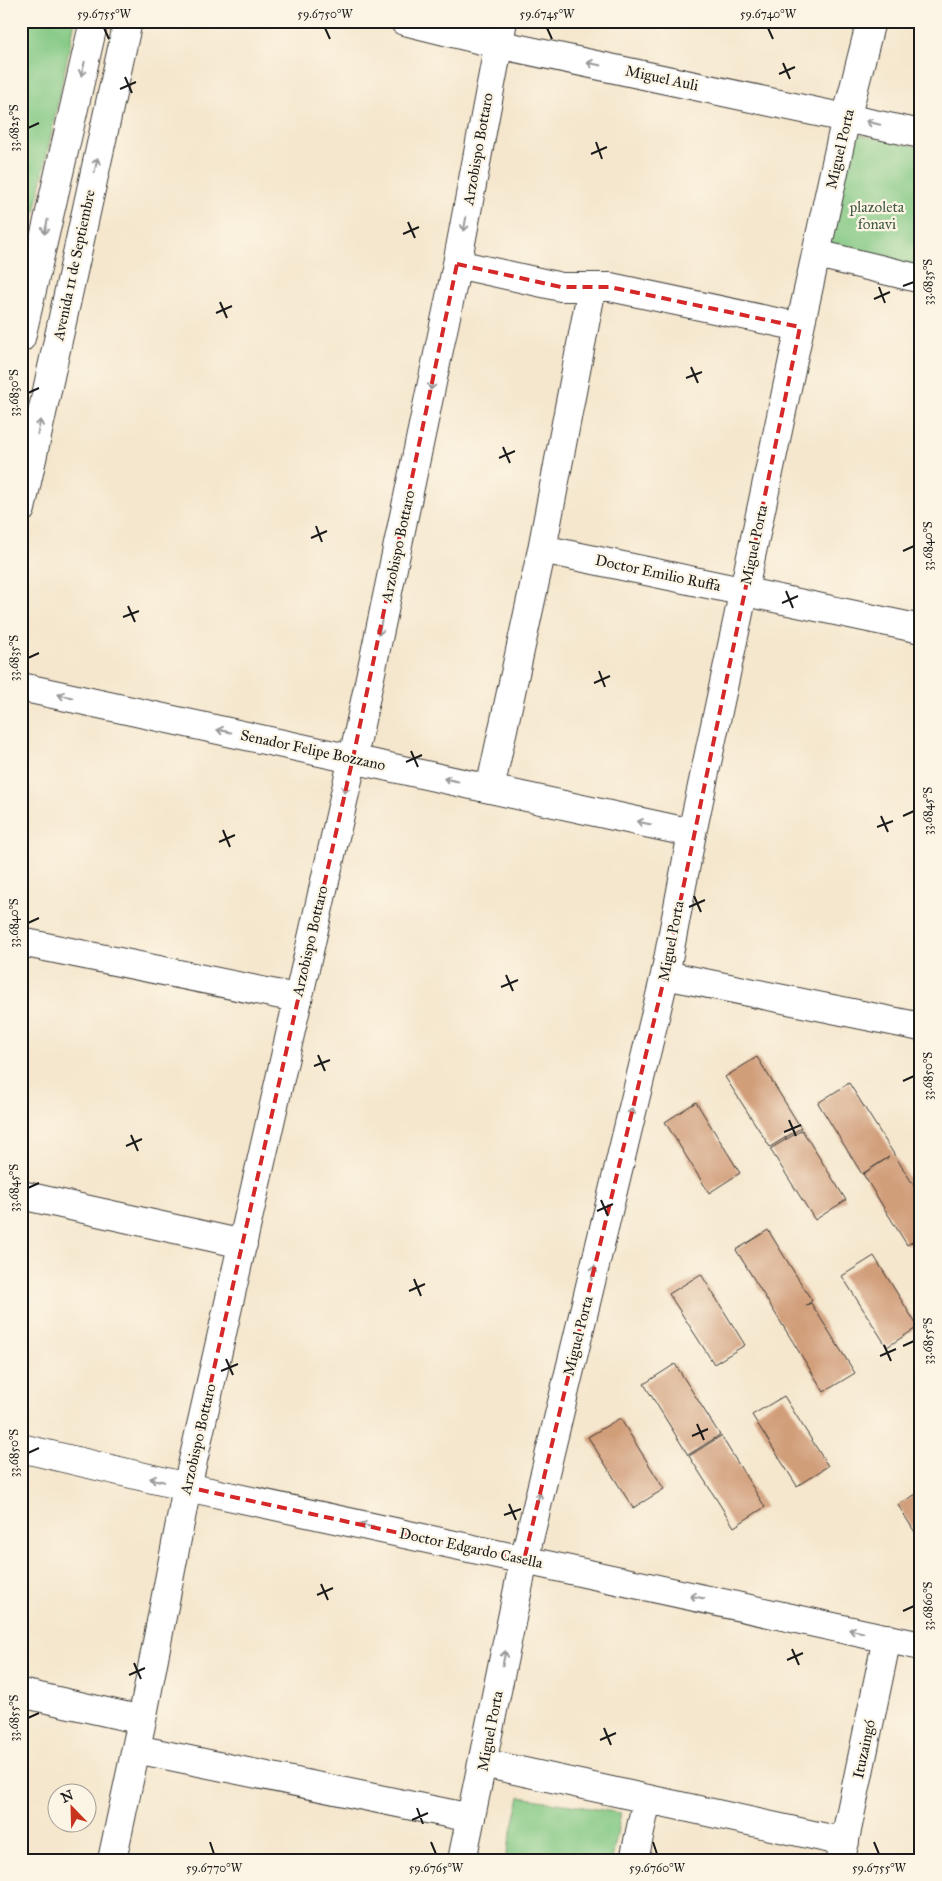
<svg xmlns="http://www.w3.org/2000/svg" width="942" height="1881" viewBox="0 0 942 1881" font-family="'IM FELL Great Primer',serif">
	<rect width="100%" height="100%" fill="#fcf5e5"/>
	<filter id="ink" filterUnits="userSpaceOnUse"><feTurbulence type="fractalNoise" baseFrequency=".02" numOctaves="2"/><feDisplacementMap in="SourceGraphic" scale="10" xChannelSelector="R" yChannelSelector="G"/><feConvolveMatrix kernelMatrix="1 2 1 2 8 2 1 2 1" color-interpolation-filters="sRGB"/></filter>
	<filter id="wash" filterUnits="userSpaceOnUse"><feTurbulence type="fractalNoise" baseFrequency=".0096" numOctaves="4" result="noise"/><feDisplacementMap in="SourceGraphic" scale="20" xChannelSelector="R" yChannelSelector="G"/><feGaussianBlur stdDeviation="1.12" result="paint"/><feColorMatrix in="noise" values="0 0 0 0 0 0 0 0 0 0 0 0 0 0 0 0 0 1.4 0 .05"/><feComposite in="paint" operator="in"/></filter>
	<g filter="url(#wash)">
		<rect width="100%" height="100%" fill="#f5e7ce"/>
		<path fill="#82c883" stroke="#4f7250" d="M21 21H75L21 279Z
			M843 131 921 148V273L827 251Z
			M520 1797 621 1813 612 1860H505Z"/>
		<g id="blocks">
			<path fill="#d19e7a" d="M757 1057 801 1128 770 1147 725 1077Z
				M849 1083 921 1197V1237L907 1245 863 1174 889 1157 862 1174 818 1103Z
				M696 1102 740 1173 709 1193 665 1122Z
				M802 1130 846 1200 815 1220 770 1149Z
				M768 1230 812 1301 805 1306 811 1303 855 1373 824 1392 736 1250Z
				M874 1256 918 1327 887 1347 842 1276Z
				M701 1274 745 1345 714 1364 669 1294Z
				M675 1364 720 1435 688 1455 644 1384Z
				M784 1396 828 1466 797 1486 752 1415Z
				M620 1418 664 1489 633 1508 588 1437Z
				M721 1436 765 1507 734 1527 689 1456Z
				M921 1491V1542L898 1505Z"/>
		</g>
	</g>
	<g filter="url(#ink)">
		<use href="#blocks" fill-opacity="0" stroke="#3d3a37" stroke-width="1"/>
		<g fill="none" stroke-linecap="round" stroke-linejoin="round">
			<g stroke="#3d3a37" stroke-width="30">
				<path id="street" d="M404 21 497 44 921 134
					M817 254 921 279
					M457 264 561 287H610L800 327
					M542 549 921 629
					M21 687 692 833
					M490 789 542 549 592 287
					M21 942 296 998
					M665 975 921 1027
					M21 1195 243 1244
					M21 1448 187 1487 921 1646
					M21 1693 142 1720
					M136 1749 471 1818
					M483 1763 845 1842
					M841 1859 887 1638
					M112 1860 142 1720 187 1487 353 758 457 264 503 21
					M462 1860 524 1560 665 975 692 833 800 327 843 131 871 21
					M634 1860 647 1799"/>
			</g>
			<g stroke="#3d3a37" stroke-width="30">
				<path id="secondary" d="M21 338 94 21
					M21 509 128 21"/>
			</g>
			<use href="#street" stroke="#fff" stroke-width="28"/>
			<use href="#secondary" stroke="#fff" stroke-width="28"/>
		</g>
		<defs><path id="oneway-shaft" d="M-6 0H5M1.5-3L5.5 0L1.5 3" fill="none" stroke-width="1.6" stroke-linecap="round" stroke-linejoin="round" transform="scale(1.25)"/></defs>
		<g stroke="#999">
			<use href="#oneway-shaft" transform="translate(594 64) rotate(-168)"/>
			<use href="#oneway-shaft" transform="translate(83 69) rotate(103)"/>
			<use href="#oneway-shaft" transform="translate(873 123) rotate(-167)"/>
			<use href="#oneway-shaft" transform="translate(96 165) rotate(-78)"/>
			<use href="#oneway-shaft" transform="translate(465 224) rotate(100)"/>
			<use href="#oneway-shaft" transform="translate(46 227) rotate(103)"/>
			<use href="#oneway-shaft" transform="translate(432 383) rotate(102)"/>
			<use href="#oneway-shaft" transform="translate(39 427) rotate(-78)"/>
			<use href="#oneway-shaft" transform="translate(380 628) rotate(102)"/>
			<use href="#oneway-shaft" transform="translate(65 696) rotate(-168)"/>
			<use href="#oneway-shaft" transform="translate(224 731) rotate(-168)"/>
			<use href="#oneway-shaft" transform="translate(451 780) rotate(-168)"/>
			<use href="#oneway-shaft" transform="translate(346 786) rotate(103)"/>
			<use href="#oneway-shaft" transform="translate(644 823) rotate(-168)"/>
			<use href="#oneway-shaft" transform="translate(631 1115) rotate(-76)"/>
			<use href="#oneway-shaft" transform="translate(593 1273) rotate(-76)"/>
			<use href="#oneway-shaft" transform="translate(157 1480) rotate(-167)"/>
			<use href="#oneway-shaft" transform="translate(538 1499) rotate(-76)"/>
			<use href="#oneway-shaft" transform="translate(367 1526) rotate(-168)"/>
			<use href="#oneway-shaft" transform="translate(697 1597) rotate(-168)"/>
			<use href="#oneway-shaft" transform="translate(856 1631) rotate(-168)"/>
			<use href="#oneway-shaft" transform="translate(504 1658) rotate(-79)"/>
		</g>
	</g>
	<path fill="none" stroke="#d62828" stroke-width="4" stroke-dasharray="10 6" stroke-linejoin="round" d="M457 264 561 287H610L800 327 665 975 524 1560 187 1487 353 758Z"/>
	<path fill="none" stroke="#1c1c1c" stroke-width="2" d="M104 28 109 39M325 28 330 39M547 28 552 39M768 28 773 39M783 63 790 79M779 74 795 67M125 77 132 93M120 89 136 82M28 128 39 123M596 142 602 159M591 154 607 147M408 222 415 238M403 234 419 227M903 286 914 282M879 287 885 303M874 299 890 292M220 302 227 318M216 313 232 306M691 367 698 383M686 378 702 372M28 393 39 388M503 447 510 463M499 458 515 451M316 526 322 542M311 538 327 531M903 551 914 546M786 591 793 608M782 603 798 596M128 606 135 622M123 617 139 611M28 658 39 653M599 671 605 687M594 683 610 676M411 751 418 767M406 762 422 755M881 816 888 832M903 816 914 811M877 827 893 821M223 830 230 847M219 842 235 835M694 896 701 912M689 907 705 900M28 923 39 918M506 975 513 991M501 987 518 980M318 1055 325 1071M314 1066 330 1060M903 1081 914 1076M789 1120 796 1136M784 1132 801 1125M131 1135 138 1151M126 1146 142 1139M28 1188 39 1183M601 1200 608 1216M597 1211 613 1204M414 1279 421 1296M409 1291 425 1284M884 1345 891 1361M903 1346 914 1341M880 1356 896 1349M226 1359 233 1375M221 1371 238 1364M697 1424 704 1440M692 1436 708 1429M28 1453 39 1448M509 1504 516 1520M504 1515 521 1509M321 1584 328 1600M317 1595 333 1588M903 1611 914 1606M792 1649 799 1665M787 1660 803 1653M134 1663 141 1679M129 1675 145 1668M28 1718 39 1713M604 1728 611 1745M600 1740 616 1733M417 1808 423 1824M412 1820 428 1813M210 1842 214 1854M431 1842 436 1854M653 1842 657 1854M874 1842 879 1854"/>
	<g text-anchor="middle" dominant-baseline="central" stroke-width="4.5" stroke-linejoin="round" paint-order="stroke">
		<g font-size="15" fill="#1c1c1c" stroke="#fcf5e5">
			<text transform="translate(662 78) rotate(12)">Miguel Auli</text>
			<text transform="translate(478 149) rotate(-80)">Arzobispo Bottaro</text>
			<text transform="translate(840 149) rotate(-77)">Miguel Porta</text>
			<text transform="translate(74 265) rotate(-78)">Avenida 11 de Septiembre</text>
			<text transform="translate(754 545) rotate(-78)">Miguel Porta</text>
			<text transform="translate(398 546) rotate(-78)">Arzobispo Bottaro</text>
			<text transform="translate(658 573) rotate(12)">Doctor Emilio Ruffa</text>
			<text transform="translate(313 750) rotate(12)">Senador Felipe Bozzano</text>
			<text transform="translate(310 941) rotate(-77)">Arzobispo Bottaro</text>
			<text transform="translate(671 941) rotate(-79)">Miguel Porta</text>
			<text transform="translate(578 1336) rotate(-76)">Miguel Porta</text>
			<text transform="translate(198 1439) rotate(-77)">Arzobispo Bottaro</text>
			<text transform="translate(471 1548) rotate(12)">Doctor Edgardo Casella</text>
			<text transform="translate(490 1731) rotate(-79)">Miguel Porta</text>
			<text transform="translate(864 1749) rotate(-78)">Ituzaingó</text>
		</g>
		<g font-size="15" fill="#405840" stroke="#fcf5e5">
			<text x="877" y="207">plazoleta<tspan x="877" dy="17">fonavi</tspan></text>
		</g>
	</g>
	<rect width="942" height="1881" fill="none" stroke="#fcf5e5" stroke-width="55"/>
	<g transform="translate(72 1808) rotate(337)"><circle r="24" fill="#fcf5e5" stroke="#a29e95"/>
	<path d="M0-4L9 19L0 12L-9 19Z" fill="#c8321e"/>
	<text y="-8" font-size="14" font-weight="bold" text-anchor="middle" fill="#1c1c1c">N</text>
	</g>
	<rect x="28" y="28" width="886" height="1826" fill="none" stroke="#1c1c1c" stroke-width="2"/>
	<g font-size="12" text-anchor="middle" fill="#1c1c1c">
		<text x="104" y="18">59.6755°W</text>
		<text x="325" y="18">59.6750°W</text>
		<text x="547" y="18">59.6745°W</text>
		<text x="768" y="18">59.6740°W</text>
		<text transform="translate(14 128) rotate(-90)" y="4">33.6825°S</text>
		<text transform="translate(928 282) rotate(-90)" y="4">33.6835°S</text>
		<text transform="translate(14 393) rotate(-90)" y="4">33.6830°S</text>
		<text transform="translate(928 546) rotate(-90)" y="4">33.6840°S</text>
		<text transform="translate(14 658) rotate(-90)" y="4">33.6835°S</text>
		<text transform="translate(928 811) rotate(-90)" y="4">33.6845°S</text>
		<text transform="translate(14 923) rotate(-90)" y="4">33.6840°S</text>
		<text transform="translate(928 1076) rotate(-90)" y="4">33.6850°S</text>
		<text transform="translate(14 1188) rotate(-90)" y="4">33.6845°S</text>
		<text transform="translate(928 1341) rotate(-90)" y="4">33.6855°S</text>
		<text transform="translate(14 1453) rotate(-90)" y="4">33.6850°S</text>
		<text transform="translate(928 1606) rotate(-90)" y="4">33.6860°S</text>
		<text transform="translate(14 1718) rotate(-90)" y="4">33.6855°S</text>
		<text x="214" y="1872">59.6770°W</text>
		<text x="436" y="1872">59.6765°W</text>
		<text x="657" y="1872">59.6760°W</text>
		<text x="879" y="1872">59.6755°W</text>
	</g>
</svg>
